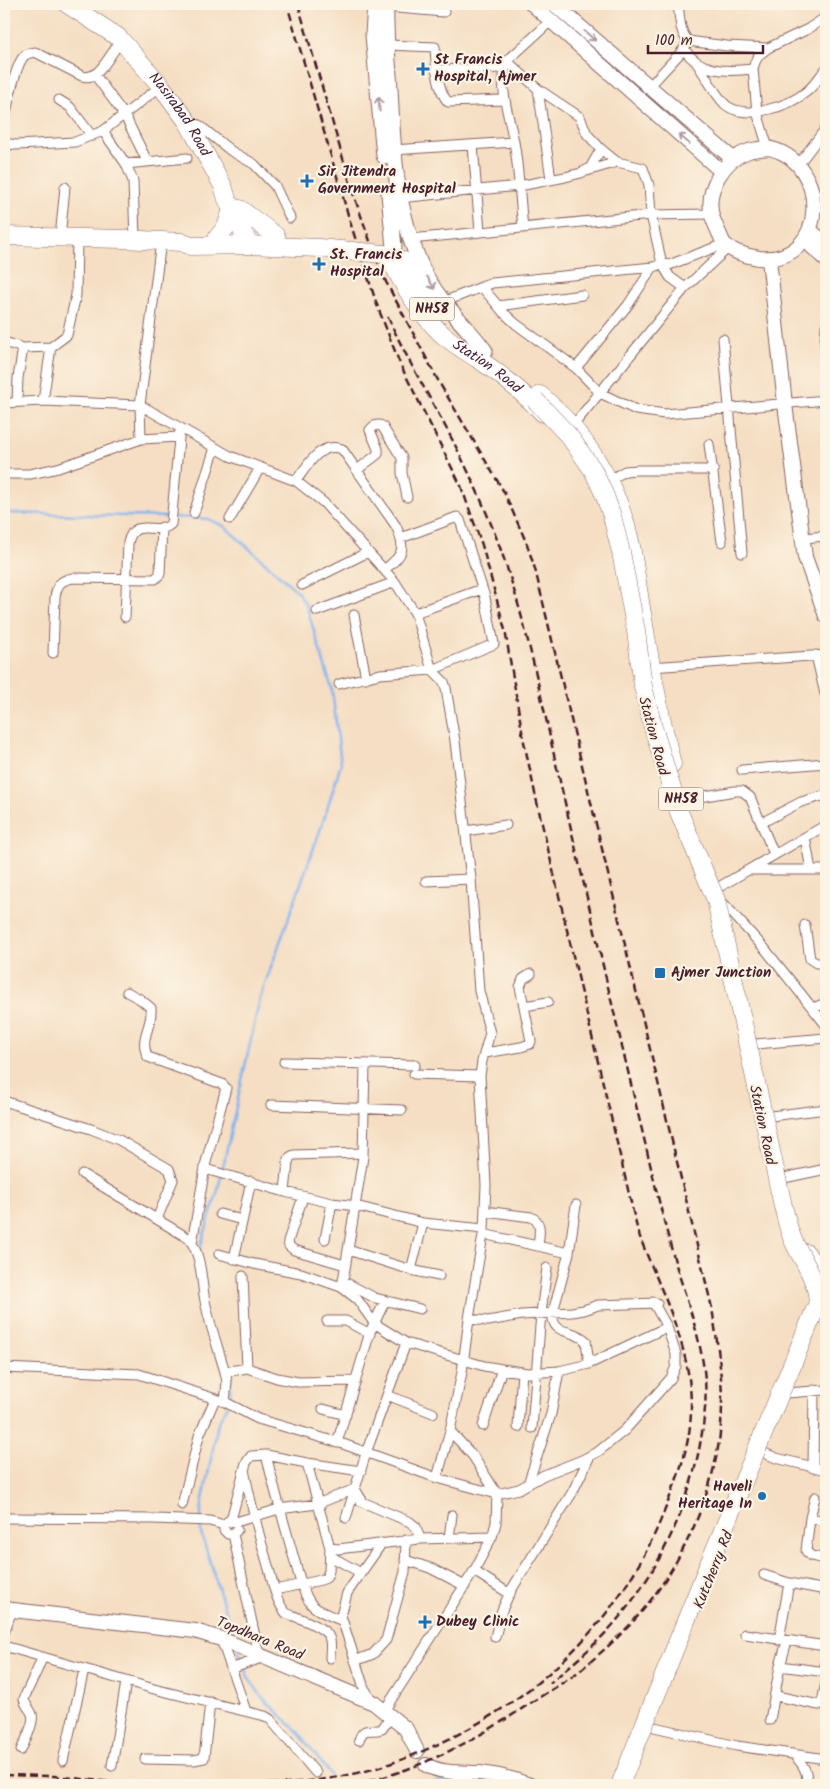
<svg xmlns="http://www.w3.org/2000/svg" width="830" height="1789" viewBox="0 0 830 1789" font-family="Kalam,sans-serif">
	<rect width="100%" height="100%" fill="#fcf5e5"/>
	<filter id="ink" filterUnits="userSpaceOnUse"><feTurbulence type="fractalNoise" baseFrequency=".02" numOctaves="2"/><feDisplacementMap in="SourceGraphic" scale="10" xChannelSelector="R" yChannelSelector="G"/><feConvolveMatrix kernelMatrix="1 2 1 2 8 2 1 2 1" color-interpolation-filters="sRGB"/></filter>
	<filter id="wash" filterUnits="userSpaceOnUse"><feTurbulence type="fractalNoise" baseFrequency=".0096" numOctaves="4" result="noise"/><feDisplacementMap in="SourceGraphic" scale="20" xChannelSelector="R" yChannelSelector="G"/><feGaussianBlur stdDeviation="1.12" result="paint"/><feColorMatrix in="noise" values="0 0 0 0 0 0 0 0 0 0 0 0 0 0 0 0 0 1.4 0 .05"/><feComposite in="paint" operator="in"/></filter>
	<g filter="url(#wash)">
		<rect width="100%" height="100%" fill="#f5dec3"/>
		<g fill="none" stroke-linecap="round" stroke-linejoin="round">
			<path stroke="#81b3ee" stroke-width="2.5" d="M4 513 168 517
				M174 517 208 519 224 526 297 591 306 605 332 689 341 764 323 822 260 998 217 1194 199 1251
				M222 1348 228 1366
				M230 1396 231 1374
				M201 1518V1510L218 1423 227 1406
				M201 1524V1533L233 1635
				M239 1652 248 1677 262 1697 298 1732 330 1774
				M419 1785C444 1779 461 1780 486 1785"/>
		</g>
	</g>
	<g filter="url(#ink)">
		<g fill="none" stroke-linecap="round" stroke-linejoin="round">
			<g stroke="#866260" stroke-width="11">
				<path id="street" d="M386 7 444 12
					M688 41 727 46 768 48
					M387 45 435 47C436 63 437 90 448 102L504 100
					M684 49C700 73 727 72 753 69
					M507 61 538 89 580 117 587 134 601 149 617 162 643 168 649 185 651 215 662 264 670 277 685 288
					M696 62C705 74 716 97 727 106 748 120 789 106 806 92 814 86 820 76 826 69
					M436 70 505 68
					M95 75 125 116 147 161
					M538 89 551 179
					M647 89 684 49 688 41C679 31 680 17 678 4
					M59 100 70 107 92 136
					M4 121C8 106 14 67 24 56 27 53 31 53 35 52L82 76C98 81 108 58 117 46
					M189 122 199 125 231 151 254 164 275 186 290 218
					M103 131 126 164 133 181 135 239
					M4 143 16 145 75 142 103 131 161 86
					M473 145 480 232
					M768 148 757 112 753 69 755 62 759 55 768 48 808 29 826 17
					M393 150 514 142
					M801 161 826 128
					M126 164 187 158
					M587 171 617 162
					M399 198 519 186 565 177 581 173 590 168 601 149
					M821 207H826
					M523 228C520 200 519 170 514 142 509 114 498 90 507 61L552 20
					M60 238 65 187
					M411 239 651 215 711 214
					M482 287 504 313 516 324 576 368 600 393 636 410 665 414 826 400
					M443 302 492 283 653 267 662 264 669 265 724 244
					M498 306 582 295
					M826 326 825 342 826 358
					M723 339 742 553
					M4 342 23 348 51 347 67 335 76 295 77 238
					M576 368 628 305 653 267
					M43 401 51 347
					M17 402 18 378 23 348
					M4 403 43 401 140 405 230 456 296 481 324 503 395 582 415 613 432 670 444 682 446 688 455 741 471 879 479 991 490 1033 482 1061 480 1076 486 1185 484 1229 469 1319 462 1372 450 1431 437 1478
					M576 422 685 288 728 248
					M141 439 140 405 161 241
					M709 444 722 542
					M357 470 378 454V449L370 430C373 426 377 424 382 426L402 458V473L407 497
					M4 474H30L58 468 141 439 179 437
					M296 481C307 466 320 441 342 449L396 526C406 548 404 555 385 569
					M608 481 625 471 637 470H714
					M194 513 215 448
					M230 519 260 468
					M803 538 826 536
					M302 585 368 552
					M317 611 395 582
					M415 613 482 589
					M354 615 366 678
					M125 617 128 543C134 515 157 537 171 524L180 428
					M53 653 55 597C57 585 60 580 73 578L155 579 160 574 162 527
					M816 655 825 694
					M651 667 826 655
					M339 684 380 674 432 670 494 644 485 597 460 520 457 517 401 538
					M742 770 826 763
					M681 800 735 791H742L750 797 774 854
					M761 823 801 802 826 795
					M466 831 506 825
					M805 837 811 870
					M749 870H826
					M426 881 471 879
					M719 887 826 825
					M724 904 765 949 826 1025
					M805 925 810 959 816 963H826
					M127 992 140 999 151 1008C153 1026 138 1039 148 1057L222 1084 226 1088 206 1162 192 1243
					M524 1006 548 1002
					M813 1008 826 1003
					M755 1044 826 1038
					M485 1053 521 1047 530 1044 531 1041 520 987 523 979 531 974
					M284 1062 415 1065
					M414 1074 480 1076
					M4 1101 91 1129 119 1140 169 1169 173 1180 157 1219
					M271 1105 402 1110
					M771 1116 826 1109
					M205 1169 285 1192 332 1203 356 1206 423 1223 484 1229
					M82 1174 188 1238C202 1253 201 1281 205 1301 210 1325 218 1348 225 1372L227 1382 225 1402
					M784 1178 826 1169
					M285 1192 288 1162 290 1157 294 1155 363 1153
					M303 1197 288 1241 289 1246 294 1250 345 1265
					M576 1205 569 1253 553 1312C551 1337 572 1327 586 1341L589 1364
					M485 1211 531 1217C543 1222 539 1235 538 1246
					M220 1214 242 1220
					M483 1234 569 1253
					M325 1239 332 1203
					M348 1250 411 1270 423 1223
					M219 1254 254 1264 301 1273 341 1287 357 1299 374 1323 406 1343 484 1366 527 1373 559 1371 589 1364 667 1327
					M234 1259 251 1181
					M411 1270 439 1276
					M243 1276 247 1368
					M343 1281 363 1157 365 1064
					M342 1284 343 1281 375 1298 420 1309
					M469 1319 488 1321 522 1315 572 1312 584 1310 598 1305 657 1303
					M327 1321H346L370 1334
					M4 1368 139 1374 225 1402 258 1419 343 1444 437 1478 497 1494 519 1489 544 1475 582 1460 599 1451 625 1430 671 1378 676 1366V1354L667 1327 653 1302
					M225 1372 247 1368 277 1378 298 1382 356 1381
					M787 1393 826 1390
					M387 1395 433 1413
					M323 1409 346 1415
					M483 1426 502 1369
					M518 1427 522 1372
					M532 1428 541 1313 547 1268
					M337 1443 370 1332 385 1301
					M762 1452 776 1458 826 1470
					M266 1455C275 1491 285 1527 295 1562 299 1575 303 1595 312 1605 320 1613 332 1616 343 1621
					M813 1468 814 1390
					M244 1470C251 1504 259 1536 269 1569 273 1583 276 1602 286 1613 298 1618 324 1626 329 1637 332 1643 330 1651 330 1658
					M528 1484 551 1414 559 1371
					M815 1497 810 1518 806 1551 811 1556 826 1559
					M360 1501 410 1522 416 1527 420 1539
					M182 1505 199 1436 215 1399
					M4 1518 154 1519 210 1521 224 1525
					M346 1518 366 1453 406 1343
					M810 1518 826 1521
					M231 1520 246 1463 251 1456 266 1455 307 1463 361 1471
					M237 1530 233 1534 259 1655
					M233 1534H228L224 1530V1525L228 1521 236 1522 279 1509 317 1504 355 1489 363 1502
					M449 1538 452 1515
					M330 1548 338 1549 420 1539 492 1537
					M330 1556 361 1573
					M405 1560 430 1568 465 1586
					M474 1571 510 1594
					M764 1575 789 1583 826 1590
					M275 1590 321 1580 326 1578 329 1571 330 1548 307 1463
					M4 1633 12 1610
					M745 1634 826 1646
					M495 1637 502 1610 510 1592 572 1493 590 1456
					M221 1639 246 1711
					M779 1640 789 1583
					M787 1641 780 1666 826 1672
					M4 1646 154 1689 265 1716 270 1719 316 1773
					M355 1661 373 1654 386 1640 405 1572 406 1540
					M231 1669 264 1657
					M823 1672 826 1662
					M776 1696 819 1705 822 1702 826 1683
					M373 1702 364 1688 341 1616 347 1593 382 1543
					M384 1711 474 1571 492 1537 496 1523 497 1494 473 1456 450 1431
					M770 1720 780 1666
					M650 1726 737 1746 826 1759
					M359 1740C364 1725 370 1733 382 1729L391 1716
					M21 1750C25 1742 35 1722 32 1714 30 1709 25 1705 24 1699 29 1685 37 1673 42 1658
					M793 1754C803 1764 808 1771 807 1785
					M145 1759 194 1760 204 1758 210 1702
					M63 1761 84 1670
					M112 1766 126 1682"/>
			</g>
			<g stroke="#866260" stroke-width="16">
				<path id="secondary" d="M532 4 721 171
					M554 4 733 159
					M768 148C830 160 830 265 759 258 746 256 734 253 724 244 720 235 715 225 712 216 705 189 724 159 749 151 755 149 762 149 768 148Z
					M813 233 826 243
					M806 241 826 260
					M769 259 785 404 805 557 826 616
					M4 1609 195 1631 221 1639 374 1703 406 1729 417 1751
					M426 1765C442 1774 462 1772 480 1773 498 1775 514 1779 530 1785"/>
			</g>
			<g stroke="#866260" stroke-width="17">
				<path id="primary" d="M375 4 373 35 384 156
					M386 4C385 32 388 60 390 88 393 152 395 210 423 270 438 302 465 323 485 351L478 360
					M389 194 394 247 389 256"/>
			</g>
			<g stroke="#866260" stroke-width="19">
				<g id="highway">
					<path id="s1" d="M67 4 118 37 161 86 187 121 223 186 227 199 249 245"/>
					<path d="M240 209 276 236"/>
					<path d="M4 236 122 239 181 242 191 246 249 245 319 248"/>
					<path d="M217 238 226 227 232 209"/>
					<path id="s2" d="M384 254 389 256C403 285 419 313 443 335 454 344 465 351 478 359 501 374 523 393 543 413"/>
					<path d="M404 261 434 311"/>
					<path d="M540 395C583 431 616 482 629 537 635 564 638 592 643 619 651 668 660 717 672 764"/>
					<path d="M806 1253 826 1282"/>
				</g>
			</g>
			<use href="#street" stroke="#fff" stroke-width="9"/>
			<use href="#secondary" stroke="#fff" stroke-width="14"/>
			<use href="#primary" stroke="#fff" stroke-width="15"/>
			<use href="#highway" stroke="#fff" stroke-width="18"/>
			<path stroke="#4a1f2b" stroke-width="2.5" stroke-dasharray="8 4" stroke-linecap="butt" d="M298 4 353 193 376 258 386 282 440 384 504 492 527 544 535 569 712 1308C717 1340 722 1372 722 1405 721 1478 688 1555 643 1610 625 1632 603 1651 583 1668 566 1682 547 1692 529 1704 474 1741 417 1772 351 1785
				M388 317C407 360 431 399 453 441 472 478 489 516 503 556 528 628 542 703 559 777 588 902 617 1026 647 1151 656 1189 665 1227 676 1265 690 1311 709 1359 705 1408 698 1489 664 1568 610 1628 592 1648 571 1665 550 1683
				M4 1775 54 1776 139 1785
				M246 1785C281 1784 318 1782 353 1774 381 1768 408 1758 434 1746 538 1699 622 1619 664 1512 678 1477 692 1442 691 1404 690 1344 662 1294 641 1240 636 1226 633 1212 630 1198L536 798 523 737 505 630 482 545 461 486 400 364 377 305 351 225 287 4"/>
			<g stroke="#866260" stroke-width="19" stroke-linecap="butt">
				<path id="highway-bridge" d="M319 248 384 254
					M535 400 569 436 593 470 605 496 612 516 621 552 636 631 643 686 653 727 679 812 716 900 783 1206C786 1217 788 1229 793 1240 801 1258 821 1285 817 1305L706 1571 620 1785"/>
			</g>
			<use href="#highway-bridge" stroke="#fff" stroke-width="18"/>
		</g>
		<defs><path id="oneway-shaft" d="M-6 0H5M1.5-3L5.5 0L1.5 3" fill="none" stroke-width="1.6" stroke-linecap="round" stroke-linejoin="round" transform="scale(1.25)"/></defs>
		<g stroke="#ae9aa0">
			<use href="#oneway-shaft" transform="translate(590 36) rotate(41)"/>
			<use href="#oneway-shaft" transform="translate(379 104) rotate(-95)"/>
			<use href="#oneway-shaft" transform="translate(684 139) rotate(-139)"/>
			<use href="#oneway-shaft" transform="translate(431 283) rotate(59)"/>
		</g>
	</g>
	<g fill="#1f6fb2" stroke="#fcf5e5" stroke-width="2">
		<path d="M420.5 61.5h5v5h5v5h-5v5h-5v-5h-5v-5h5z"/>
		<path d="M304.5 173.5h5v5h5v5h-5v5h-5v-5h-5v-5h5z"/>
		<path d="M316.5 256.5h5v5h5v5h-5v5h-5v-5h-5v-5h5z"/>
		<rect x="654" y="967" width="12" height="12" rx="2.5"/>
		<circle cx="762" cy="1496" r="5"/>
		<path d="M422.5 1614.5h5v5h5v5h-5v5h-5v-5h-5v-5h5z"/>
	</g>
	<g text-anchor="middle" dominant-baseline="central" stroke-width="4.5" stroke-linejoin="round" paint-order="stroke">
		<g fill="#fcf5e5" stroke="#7f5f63" stroke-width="1">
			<rect x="409.5" y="297.5" width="45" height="23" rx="4"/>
			<rect x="658.5" y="787.5" width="45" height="23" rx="4"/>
		</g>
		<g font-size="14" font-weight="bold" fill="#4a1f2b">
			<text x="432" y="309">NH58</text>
			<text x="681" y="799">NH58</text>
		</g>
		<g font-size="15" font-weight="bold" fill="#4a1f2b" stroke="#fcf5e5" text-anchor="start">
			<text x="434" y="60">St Francis<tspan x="434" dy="17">Hospital, Ajmer</tspan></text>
			<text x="318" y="172">Sir Jitendra<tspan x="318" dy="17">Government Hospital</tspan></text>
			<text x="330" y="255">St. Francis<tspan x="330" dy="17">Hospital</tspan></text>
			<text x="671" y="973">Ajmer Junction</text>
			<text x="752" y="1487" text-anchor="end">Haveli<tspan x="752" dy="17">Heritage In</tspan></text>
			<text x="436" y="1622">Dubey Clinic</text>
		</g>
		<g font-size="15" fill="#4a1f2b" stroke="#fcf5e5">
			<text stroke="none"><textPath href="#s1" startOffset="160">Nasirabad Road</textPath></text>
			<text stroke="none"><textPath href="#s2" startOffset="156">Station Road</textPath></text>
			<text transform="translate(653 736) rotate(75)">Station Road</text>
			<text transform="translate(762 1125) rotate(78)">Station Road</text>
			<text transform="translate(714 1570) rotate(-68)">Kutcherry Rd</text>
			<text transform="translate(260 1639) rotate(22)">Topdhara Road</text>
		</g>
	</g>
	<rect width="830" height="1789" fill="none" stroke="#fcf5e5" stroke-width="20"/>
	<path d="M648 45v8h115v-8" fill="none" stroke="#4a1f2b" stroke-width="2.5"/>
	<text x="655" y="45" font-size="15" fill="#4a1f2b" stroke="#fcf5e5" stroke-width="4" paint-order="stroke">100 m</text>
</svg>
